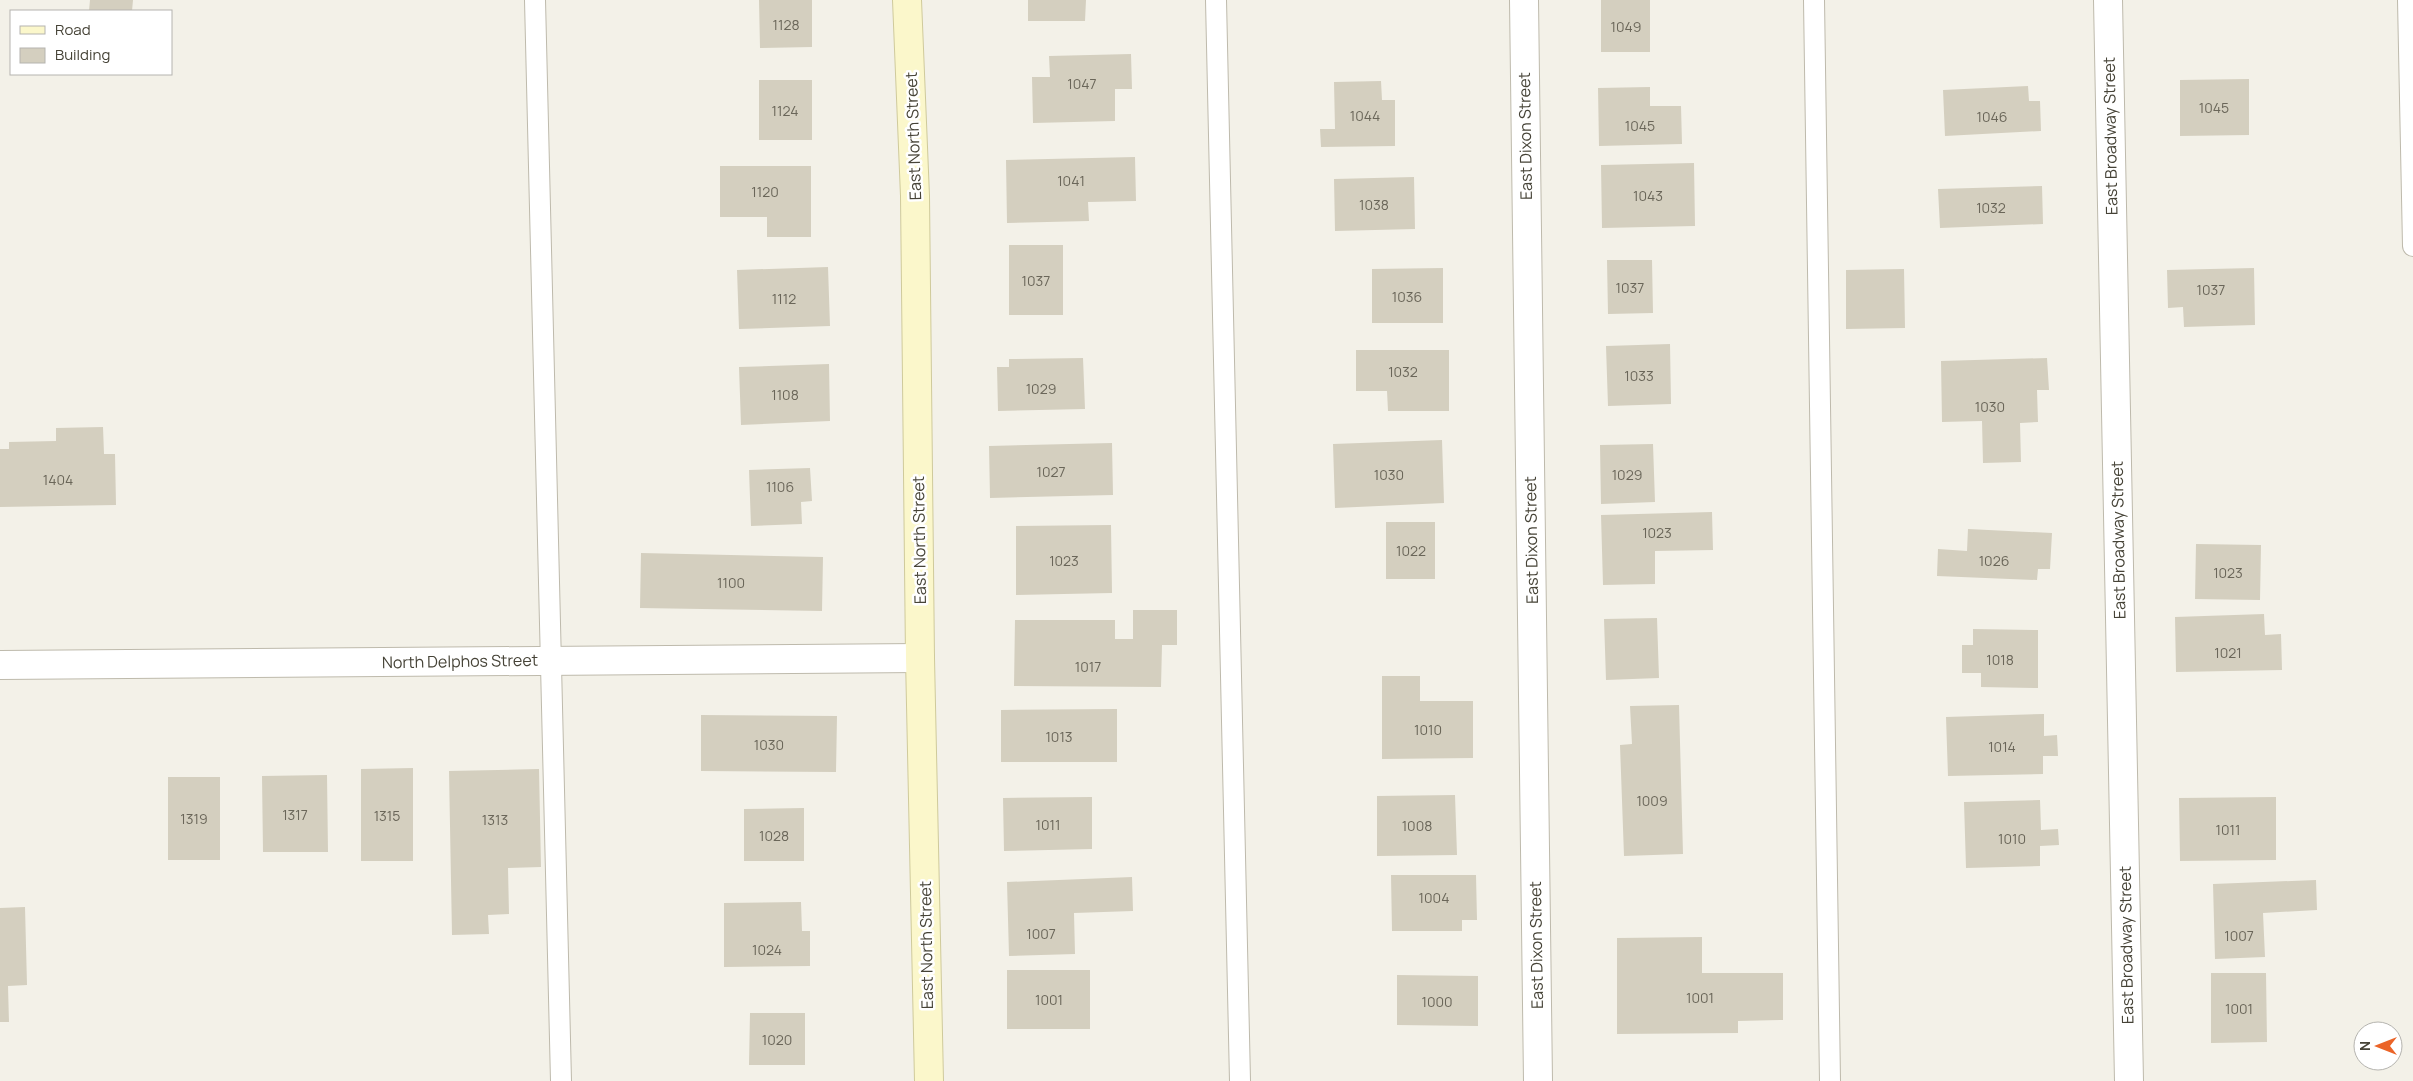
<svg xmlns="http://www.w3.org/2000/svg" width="2413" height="1081" viewBox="0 0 2413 1081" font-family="Manrope,sans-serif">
	<rect width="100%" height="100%" fill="#f3f1e8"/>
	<path fill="#d4cfbf" d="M90 0H133L132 11H89Z
		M759 0H812V47L760 48Z
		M1028 0H1086L1085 21H1028Z
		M1601 0H1650V52H1601Z
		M1131 54 1132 89H1115V121L1033 123 1032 77H1050L1049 56Z
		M2249 79V135L2180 136V80Z
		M759 80H812V140H759Z
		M1381 81 1382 100H1395V146L1321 147 1320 129H1335L1334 82Z
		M2028 86 2029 101H2040L2041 131 1945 136 1943 90Z
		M1650 87V106H1681L1682 144 1599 146 1598 88Z
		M1135 157 1136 201 1088 202 1089 221 1007 223 1006 160Z
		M1694 163 1695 226 1602 228 1601 165Z
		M720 166H811V237H767V217H720Z
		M1414 177 1415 229 1335 231 1334 179Z
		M2042 186 2043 224 1940 228 1938 189Z
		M1009 245H1063V315H1009Z
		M1607 260H1652L1653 313 1608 314Z
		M828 267 830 326 739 329 737 270Z
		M1443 268V323H1372V269Z
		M2254 268 2255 325 2184 327 2183 307 2168 308 2167 270Z
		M1904 269 1905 328 1846 329V270Z
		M1670 344 1671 404 1608 406 1606 346Z
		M1356 350H1449V411H1388L1387 391H1356Z
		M1083 358 1085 409 998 411 997 367H1009V359Z
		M2047 358 2049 390H2037L2038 422 2020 423 2021 462 1983 463 1982 421 1942 422 1941 361Z
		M829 364 830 421 741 425 739 367Z
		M103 427 104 454H115L116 505 0 507V449H9V442L56 441V428Z
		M1442 440 1444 503 1335 508 1333 444Z
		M1112 443 1113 495 990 498 989 446Z
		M1653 444 1655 502 1601 504 1600 445Z
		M810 468 812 501 801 502 802 524 751 526 749 470Z
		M1712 512 1713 550 1655 551V584L1603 585 1601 515Z
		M1386 522H1435V579H1386Z
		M1111 525 1112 593 1016 595V526Z
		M1968 529 2052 533 2050 569H2038L2037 580 1937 576 1938 549 1967 551Z
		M2196 544 2261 545 2260 600 2195 599Z
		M641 553 823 557 822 611 640 608Z
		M1133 610H1177V645H1162L1161 687 1014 686 1015 620H1115V639H1133Z
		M2264 614 2265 635 2281 634 2282 670 2176 672 2175 617Z
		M1657 618 1659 678 1606 680 1604 619Z
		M1973 629 2038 630V688L1981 687V673H1962V645H1973Z
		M1382 676H1420V701H1473V758L1382 759Z
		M1679 705 1683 854 1624 856 1620 745 1632 744 1630 706Z
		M1117 709V762H1001V710Z
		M2044 714V736L2057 735 2058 756H2043V774L1948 776 1946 717Z
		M701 715 837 716 836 772 701 771Z
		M413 768V861H361V769Z
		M539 769 541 867 508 868 509 914 488 915 489 934 452 935 449 771Z
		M327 775 328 852H263L262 776Z
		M168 777H220V860H168Z
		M1455 795 1457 855 1377 856V796Z
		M1092 797V849L1004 851 1003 798Z
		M2276 797V860L2180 861 2179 798Z
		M2040 800 2041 830 2058 829 2059 845 2040 846V866L1966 868 1964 802Z
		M804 808V861H744V809Z
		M1391 875H1476L1477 920H1462V931H1392Z
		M1132 877 1133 911 1074 913 1075 954 1009 956 1007 882Z
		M2316 880 2317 910 2263 913 2265 957 2215 959 2213 884Z
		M801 902 802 931H810V966L724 967V903Z
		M25 907 27 985 8 986 9 1022H0V908Z
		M1702 937V973H1783V1020L1738 1021V1033L1617 1034V938Z
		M1007 970H1090V1029H1007Z
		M2211 973H2266L2267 1042 2211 1043Z
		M1397 975 1478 976V1026L1397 1025Z
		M750 1013H805V1065H749Z"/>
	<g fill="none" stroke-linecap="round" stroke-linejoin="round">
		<g stroke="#bebaac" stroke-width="22">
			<path id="lane" d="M535 0 561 1081
				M1216 0 1240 1081
				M1814 0 1830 1081
				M2408 0 2413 246"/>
		</g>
		<g stroke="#bebaac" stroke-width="30">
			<path id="street" d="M1524 0 1538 1081
				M2108 0 2129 1081
				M0 665 920 658"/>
		</g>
		<g stroke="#cfca9b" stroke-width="30">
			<path id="secondary" d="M907 0 915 196 920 658 929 1081"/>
		</g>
		<use href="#lane" stroke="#fff" stroke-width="20"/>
		<use href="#street" stroke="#fff" stroke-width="28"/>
		<use href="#secondary" stroke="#fbf7cb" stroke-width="28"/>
	</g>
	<g text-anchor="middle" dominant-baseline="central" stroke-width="5" stroke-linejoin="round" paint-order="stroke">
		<g font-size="14" fill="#6a6659">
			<text x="786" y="24">1128</text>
			<text x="1626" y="26">1049</text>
			<text x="1082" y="83">1047</text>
			<text x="2214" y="107">1045</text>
			<text x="785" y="110">1124</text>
			<text x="1365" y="115">1044</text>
			<text x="1992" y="116">1046</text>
			<text x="1640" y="125">1045</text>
			<text x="1071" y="180">1041</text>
			<text x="765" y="191">1120</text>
			<text x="1648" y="195">1043</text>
			<text x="1374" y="204">1038</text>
			<text x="1991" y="207">1032</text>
			<text x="1036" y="280">1037</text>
			<text x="1630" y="287">1037</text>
			<text x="2211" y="289">1037</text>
			<text x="1407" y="296">1036</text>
			<text x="784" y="298">1112</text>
			<text x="1403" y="371">1032</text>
			<text x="1639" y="375">1033</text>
			<text x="1041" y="388">1029</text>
			<text x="785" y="394">1108</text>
			<text x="1990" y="406">1030</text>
			<text x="1051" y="471">1027</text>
			<text x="1389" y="474">1030</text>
			<text x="1627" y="474">1029</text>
			<text x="58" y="479">1404</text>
			<text x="780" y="486">1106</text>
			<text x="1657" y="532">1023</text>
			<text x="1411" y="550">1022</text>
			<text x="1064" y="560">1023</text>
			<text x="1994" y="560">1026</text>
			<text x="2228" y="572">1023</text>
			<text x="731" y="582">1100</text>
			<text x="2228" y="652">1021</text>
			<text x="2000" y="659">1018</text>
			<text x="1088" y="666">1017</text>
			<text x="1428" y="729">1010</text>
			<text x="1059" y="736">1013</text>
			<text x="769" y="744">1030</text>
			<text x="2002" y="746">1014</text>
			<text x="1652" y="800">1009</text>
			<text x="295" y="814">1317</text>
			<text x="387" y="815">1315</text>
			<text x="194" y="818">1319</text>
			<text x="495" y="819">1313</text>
			<text x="1048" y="824">1011</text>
			<text x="1417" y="825">1008</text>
			<text x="2228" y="829">1011</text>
			<text x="774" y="835">1028</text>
			<text x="2012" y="838">1010</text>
			<text x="1434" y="897">1004</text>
			<text x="1041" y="933">1007</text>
			<text x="2239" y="935">1007</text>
			<text x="767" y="949">1024</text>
			<text x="1700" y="997">1001</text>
			<text x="1049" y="999">1001</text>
			<text x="1437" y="1001">1000</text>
			<text x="2239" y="1008">1001</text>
			<text x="777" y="1039">1020</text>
		</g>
		<g font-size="16" fill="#464337" stroke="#fff">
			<text transform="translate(913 136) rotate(-92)">East North Street</text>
			<text transform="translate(1525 136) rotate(-91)">East Dixon Street</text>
			<text transform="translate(2110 136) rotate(-91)">East Broadway Street</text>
			<text transform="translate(919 540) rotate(-91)">East North Street</text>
			<text transform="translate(1531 540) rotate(-91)">East Dixon Street</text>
			<text transform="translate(2118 540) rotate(-91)">East Broadway Street</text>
			<text transform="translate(460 661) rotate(-1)">North Delphos Street</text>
			<text transform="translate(926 945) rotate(-91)">East North Street</text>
			<text transform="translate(1536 945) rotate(-91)">East Dixon Street</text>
			<text transform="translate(2126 945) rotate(-91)">East Broadway Street</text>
		</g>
	</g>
	<rect x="10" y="10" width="162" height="65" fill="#ffffff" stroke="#b5b4af"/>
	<rect x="20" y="26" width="25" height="8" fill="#fbf7cb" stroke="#b5b4af"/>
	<text x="55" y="35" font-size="15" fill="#464337">Road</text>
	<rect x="20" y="48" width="25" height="15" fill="#d4cfbf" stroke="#b5b4af"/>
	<text x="55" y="60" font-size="15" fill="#464337">Building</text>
	<g transform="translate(2378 1046) rotate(270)"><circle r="24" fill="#ffffff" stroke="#b5b4af"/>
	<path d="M0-4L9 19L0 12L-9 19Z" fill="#eb6428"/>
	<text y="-8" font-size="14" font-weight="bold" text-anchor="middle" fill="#464337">N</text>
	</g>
</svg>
